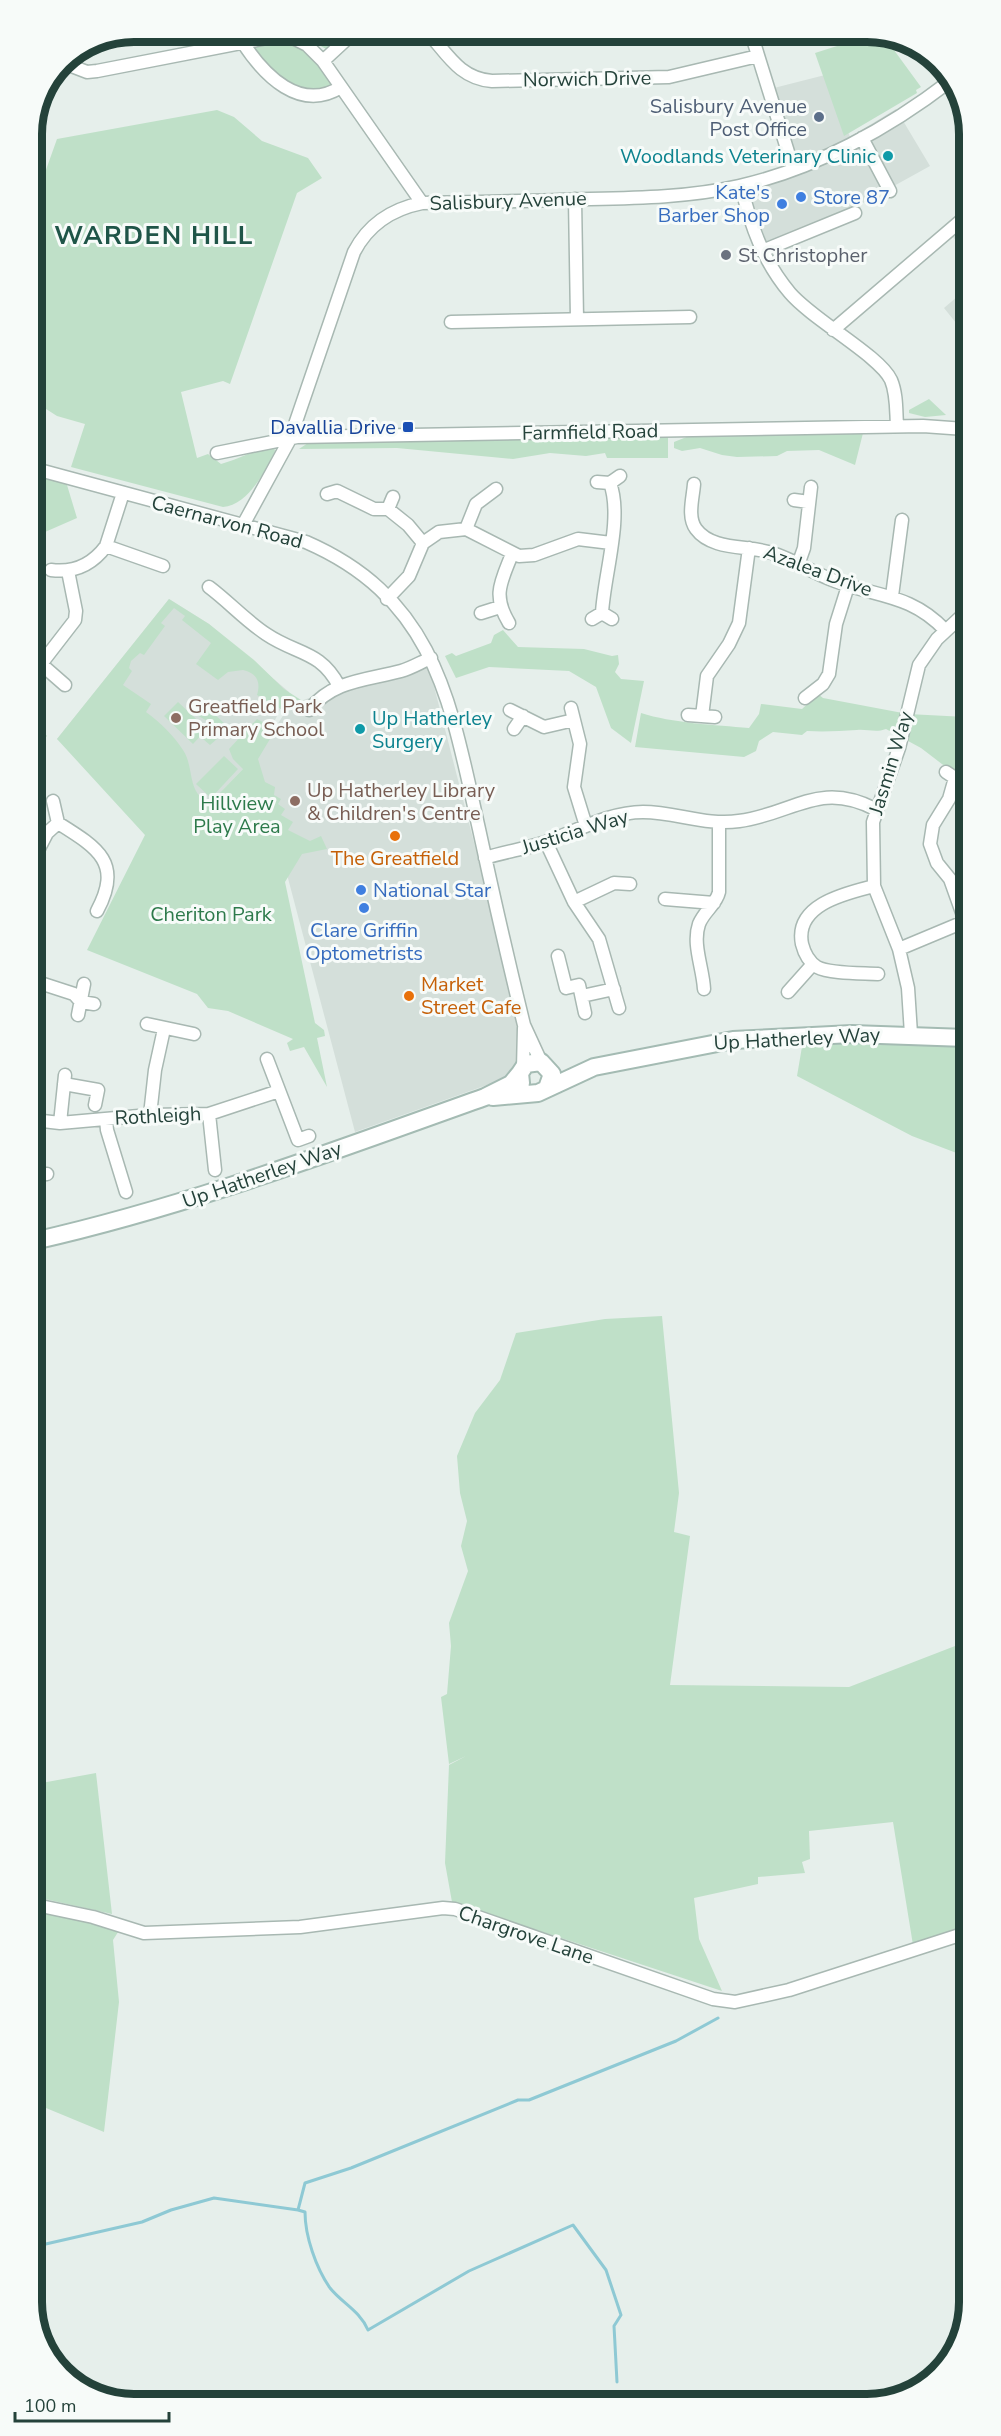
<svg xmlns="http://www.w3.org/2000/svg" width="1001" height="2436" viewBox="0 0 1001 2436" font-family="'Nunito Sans',sans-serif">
	<rect width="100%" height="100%" fill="#e6efeb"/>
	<path fill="#d4dfda" d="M825 75 850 137 896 109 930 166 771 254 744 180 787 165 770 89Z
		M964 228 965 252 953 237Z
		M965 290V334L944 308Z
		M169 599 209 624 289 692 266 738 246 766 189 825 57 739Z
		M426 655 532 1069 355 1132 256 757 290 705Z"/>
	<path fill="#bfe0c8" d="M878 33 883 35 921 87 916 90 917 93 844 136 815 53Z
		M344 37 332 47 326 49 307 38Z
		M282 41 310 53 332 82V86C291 101 277 76 253 48L256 45Z
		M217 110 234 117 262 141 308 158 322 178 297 193 230 384 223 381 181 392 197 458 208 454 221 464C240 459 254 449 274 447L275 451C265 472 248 505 223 507L71 467 85 424 57 416 32 400V209L57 139Z
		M929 399 946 415 925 417 909 413V410Z
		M863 433 855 465 819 450 787 451 777 456 737 457 722 455 700 448 682 451 674 448V442L689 436Z
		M668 434V458H607L605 453 586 456 550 453 513 459 397 448 299 449 308 443Z
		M39 474 67 485 77 518 45 532 44 564 33 571V475Z
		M169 599 209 624 254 660 284 689 304 702 299 707 291 702 281 709 257 695C261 682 257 673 243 670L228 672 218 680 196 664 211 643 182 620 185 616 174 608 161 623 165 626 144 655 140 653 131 661 129 668 132 671 123 685 151 704 146 712C160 722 174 736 183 750 195 768 186 793 210 803L243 769 233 759 229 749 257 719 276 729 258 759 265 782 275 787 274 795 281 799 278 804 285 809 281 815 293 822 288 830 310 841 321 836 327 849 302 854 285 882 315 1023 324 1030 325 1036 317 1038 327 1087 304 1047 290 1051 287 1043 293 1039 228 1011 208 1008 197 994 87 950 145 835 57 739Z
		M503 630 518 647 584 649 612 656 618 655 619 664 615 672 621 679 644 681 631 743 611 728 596 687 569 671 489 667 456 678 445 656 452 653 456 656 491 643 494 635Z
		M818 694 823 698 908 714 966 717V773L955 774 921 748 886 729C876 733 867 729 857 730 839 731 825 732 807 731L802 735 773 732 759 741 756 751 744 757 635 747 641 713C672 723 715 725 749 728L759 714 761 704 802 709Z
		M206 701 209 709 212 708V712L224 723V733L210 745 203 739 210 728 209 722 195 714 197 711 186 705H198Z
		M178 702 207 729 193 744 164 716Z
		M33 719 47 736 37 746 33 741Z
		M224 756 238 769 211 798 196 784Z
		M804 1035 966 1038 967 1157 912 1136 797 1076Z
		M662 1316 679 1493 674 1532 690 1536 670 1685 849 1687 968 1641 969 1925 913 1945 893 1822 809 1831 810 1859 802 1862 805 1873 758 1877V1884L694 1898 699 1939 722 1991 452 1902 445 1863 449 1765 466 1756 449 1764 441 1697 447 1694 451 1646 449 1623 468 1571 461 1546 467 1521 460 1493 457 1456 475 1413 500 1380 516 1333 605 1319Z
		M96 1773 112 1914 36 1897V1784Z
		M36 1910 120 1929 113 1940 119 2002 104 2132 46 2108 36 2116Z"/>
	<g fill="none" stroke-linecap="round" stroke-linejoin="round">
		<path stroke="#8ec9d4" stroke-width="3" d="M298 2210 305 2212C305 2236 316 2268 330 2288 342 2303 360 2311 368 2330L469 2271 573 2225 606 2270 621 2315 614 2326 617 2382
			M37 2246 142 2222 171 2210 214 2198 298 2210 305 2183 351 2168 518 2100H529L676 2041 718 2018"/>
		<g stroke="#a8b8b2" stroke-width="15">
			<path id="street" d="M751 33 793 168
				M431 36C449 57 462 79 492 81L669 77 758 56
				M291 37 307 45 323 61 422 203
				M243 43C264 75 300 113 341 87
				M323 61 349 37
				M61 62 87 72 97 71 267 38
				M862 138 890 191
				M741 186C751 226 763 261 790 293 813 320 880 356 891 380 897 394 896 411 897 426
				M575 199 577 319
				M762 251 855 213
				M451 322 690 317
				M833 330 964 218
				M217 453 297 437 923 426 965 429
				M32 468 306 542C437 599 451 705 479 829 493 894 508 960 524 1025L541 1062
				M597 482 610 483 620 476
				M694 484C693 498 687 517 696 529 712 551 749 545 772 553 794 560 813 573 835 581 877 597 911 594 945 630
				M327 494 337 491 374 509H388L408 525 423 543
				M794 500 809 502
				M388 509 393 497
				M243 525 290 439 354 252C368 225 392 209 422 203 478 202 534 201 590 199 640 198 690 197 739 186 815 169 889 128 950 81
				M466 529 476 504 496 489
				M106 546 163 566
				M798 565 804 548 811 487
				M51 570C74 573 92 565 106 546L123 493
				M209 587C229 602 245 620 266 634 297 655 320 650 339 686
				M892 596 902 520
				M387 599 409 576 423 543 439 532 466 529 519 556 534 555 578 539 611 543
				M481 613 500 607
				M602 613C604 575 623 518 610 483
				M592 619 602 613 612 619
				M509 623C492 595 501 582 512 554
				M65 685 41 664 75 620 76 611 68 571
				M805 698 823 684 829 674 836 624 848 586
				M571 708 580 744 574 787 586 826
				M309 710C333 680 367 680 401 671 412 668 421 662 431 658
				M510 710 544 727 574 720
				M688 715 715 717
				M702 716 707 676 729 644 739 623 749 548
				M514 729 523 716
				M946 772 955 778 949 799 933 825 930 844 937 863 950 879 965 921
				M53 801 58 823C98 848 123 863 97 911
				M546 842 574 902 599 939 619 1008
				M485 858C504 852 524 849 543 843 575 832 609 812 643 812 676 812 706 826 739 821 793 814 819 780 875 809
				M33 860 47 833 58 823
				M874 886C847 893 794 904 802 944 804 952 809 962 817 967 830 974 862 973 878 974
				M665 899 714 903
				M574 902 614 883 630 884
				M899 949 966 921
				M558 956 566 988 579 985 585 1013
				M34 981 74 994 81 1002 94 1004
				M704 989C703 968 692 944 699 924 704 911 716 905 719 892V823
				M788 992 813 964
				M582 996 614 989
				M78 1015 84 984
				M147 1024 194 1034
				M911 1034 908 988 899 949 874 886 873 822 899 748 919 665 937 639 965 613
				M267 1059 298 1140 309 1136
				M523 1068 524 1028
				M64 1084 98 1090 95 1105
				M209 1114 215 1170
				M150 1115 155 1070 164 1029
				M106 1119 107 1130 126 1192
				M34 1120 60 1123 150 1115 209 1114 279 1091
				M60 1123 65 1075
				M34 1166 37 1187
				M35 1175 47 1174
				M36 1905 93 1917 144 1933 300 1927 443 1908 455 1909 713 1999 735 2002 789 1990 969 1932"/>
		</g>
		<g stroke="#a4bbb3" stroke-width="20">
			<path id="secondary" d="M521 1083 520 1073 526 1064 541 1062 552 1074 547 1088
				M493 1097 538 1093 594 1067 733 1040 852 1034 966 1038
				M34 1241C189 1206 336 1150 485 1097L511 1084 520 1073"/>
		</g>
		<use href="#street" stroke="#fff" stroke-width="12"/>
		<use href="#secondary" stroke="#fff" stroke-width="16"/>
	</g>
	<circle fill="#5c6f8a" stroke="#f7fbf9" stroke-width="2" cx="819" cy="117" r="6"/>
	<g fill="#0f9aa8" stroke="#f7fbf9" stroke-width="2">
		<circle cx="888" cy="156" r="6"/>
		<circle cx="360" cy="729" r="6"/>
	</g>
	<g fill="#3f7fe0" stroke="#f7fbf9" stroke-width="2">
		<circle cx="801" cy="197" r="6"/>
		<circle cx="782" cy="204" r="6"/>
		<circle cx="361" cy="890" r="6"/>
		<circle cx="364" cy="908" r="6"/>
	</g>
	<circle fill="#6b7280" stroke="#f7fbf9" stroke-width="2" cx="726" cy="255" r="6"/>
	<rect fill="#1a4fb4" stroke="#f7fbf9" stroke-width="2" x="402" y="421" width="12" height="12" rx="3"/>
	<g fill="#8d6e63" stroke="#f7fbf9" stroke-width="2">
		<circle cx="176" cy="718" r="6"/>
		<circle cx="295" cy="801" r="6"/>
	</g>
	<g fill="#e8710a" stroke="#f7fbf9" stroke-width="2">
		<circle cx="395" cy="836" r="6"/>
		<circle cx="409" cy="996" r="6"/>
	</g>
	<g text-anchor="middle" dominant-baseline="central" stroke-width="6" stroke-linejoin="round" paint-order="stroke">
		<g font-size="20" fill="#24423a" stroke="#f7fbf9">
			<text transform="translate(587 79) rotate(-1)">Norwich Drive</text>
			<text transform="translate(508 201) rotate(-2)">Salisbury Avenue</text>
			<text transform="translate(590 432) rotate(-1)">Farmfield Road</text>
			<text transform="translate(227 522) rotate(15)">Caernarvon Road</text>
			<text transform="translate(818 571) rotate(20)">Azalea Drive</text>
			<text transform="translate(891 763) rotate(-73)">Jasmin Way</text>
			<text transform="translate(575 832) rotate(-17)">Justicia Way</text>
			<text transform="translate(797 1039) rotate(-3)">Up Hatherley Way</text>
			<text transform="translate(158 1116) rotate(-3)">Rothleigh</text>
			<text transform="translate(262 1175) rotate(-19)">Up Hatherley Way</text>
			<text transform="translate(526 1935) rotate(19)">Chargrove Lane</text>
		</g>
		<g font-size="20" fill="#4e5e75" stroke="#f7fbf9" text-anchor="end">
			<text x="807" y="106">Salisbury Avenue<tspan x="807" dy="23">Post Office</tspan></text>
		</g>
		<g font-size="20" fill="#0d838f" stroke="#f7fbf9" text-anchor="end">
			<text x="876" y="156">Woodlands Veterinary Clinic</text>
			<text x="372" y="718" text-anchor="start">Up Hatherley<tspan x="372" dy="23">Surgery</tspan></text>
		</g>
		<g font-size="20" fill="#366cbe" stroke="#f7fbf9" text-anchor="start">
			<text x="770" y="192" text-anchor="end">Kate's<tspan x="770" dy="23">Barber Shop</tspan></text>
			<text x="813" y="197">Store 87</text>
			<text x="373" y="890">National Star</text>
			<text x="364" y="930" text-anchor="middle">Clare Griffin<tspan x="364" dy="23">Optometrists</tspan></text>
		</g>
		<g font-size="20" fill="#5b616d" stroke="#f7fbf9" text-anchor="start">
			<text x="738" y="255">St Christopher</text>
		</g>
		<g font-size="20" fill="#164399" stroke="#f7fbf9" text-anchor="end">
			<text x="396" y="427">Davallia Drive</text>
		</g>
		<g font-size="20" fill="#785e54" stroke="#f7fbf9" text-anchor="start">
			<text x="188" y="706">Greatfield Park<tspan x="188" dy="23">Primary School</tspan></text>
			<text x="307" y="790">Up Hatherley Library<tspan x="307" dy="23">&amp; Children's Centre</tspan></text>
		</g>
		<g font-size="20" fill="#2d7a4b" stroke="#f7fbf9">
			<text x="237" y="803">Hillview<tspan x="237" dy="23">Play Area</tspan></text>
			<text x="211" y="914">Cheriton Park</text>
		</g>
		<g font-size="20" fill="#c56008" stroke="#f7fbf9">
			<text x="395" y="858">The Greatfield</text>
			<text x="421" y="984" text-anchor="start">Market<tspan x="421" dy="23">Street Cafe</tspan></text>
		</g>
		<g font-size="26" font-weight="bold" letter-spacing="1.5" fill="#1f5548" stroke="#f7fbf9">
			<text x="154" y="235">WARDEN HILL</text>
		</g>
	</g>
	<path d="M0 0H1001V2436H0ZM134 42H867A92 92 0 0 1 959 134V2302A92 92 0 0 1 867 2394H134A92 92 0 0 1 42 2302V134A92 92 0 0 1 134 42Z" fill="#f7fbf9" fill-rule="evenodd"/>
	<path fill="none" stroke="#24423a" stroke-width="8" d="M134 42H867A92 92 0 0 1 959 134V2302A92 92 0 0 1 867 2394H134A92 92 0 0 1 42 2302V134A92 92 0 0 1 134 42Z"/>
	<path d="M15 2412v9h154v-9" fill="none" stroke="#24423a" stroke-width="3"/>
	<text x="24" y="2412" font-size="18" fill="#24423a" stroke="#f7fbf9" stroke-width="4.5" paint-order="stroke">100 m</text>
</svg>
